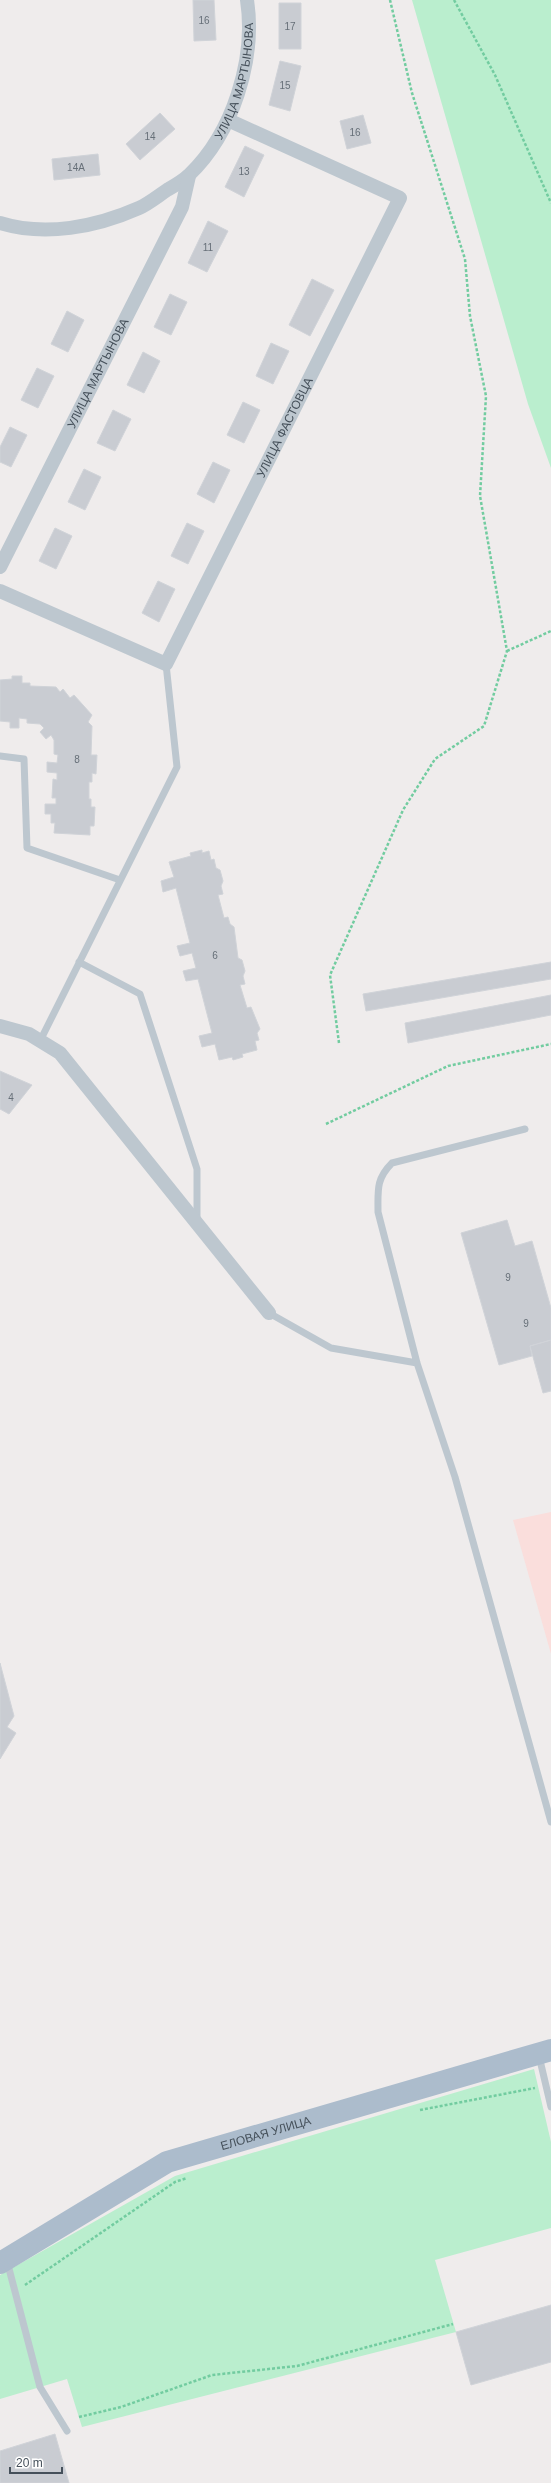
<svg xmlns="http://www.w3.org/2000/svg" width="551" height="2483" viewBox="0 0 551 2483" font-family="Arial,sans-serif">
	<rect width="100%" height="100%" fill="#efecec"/>
	<path fill="#fadedc" d="M551 1512V1654L513 1520Z"/>
	<path fill="#baeece" d="M412 0H551V468L528 404Z
		M534 2069 551 2142V2228L435 2260 456 2332 82 2427 67 2379 0 2399V2275L175 2176Z"/>
	<path fill="#c9ccd2" stroke="#d0d3d8" d="M193 0H214L216 40 194 41Z
		M279 3H301V49H279Z
		M280 61 301 66 290 111 269 105Z
		M160 113 175 129 140 160 126 144Z
		M363 115 371 143 347 149 340 121Z
		M245 146 264 155 244 197 225 187Z
		M98 154 100 175 54 180 52 159Z
		M208 221 228 231 207 272 188 263Z
		M312 279 334 290 310 336 289 325Z
		M170 294 187 302 171 335 154 327Z
		M67 311 84 320 68 352 51 344Z
		M271 343 289 351 273 384 256 376Z
		M143 352 160 361 144 393 127 385Z
		M37 368 54 376 38 408 21 400Z
		M243 402 260 410 244 443 227 435Z
		M113 410 131 419 115 451 97 443Z
		M10 427 27 435 11 467 0 462V447Z
		M213 462 230 470 214 503 197 494Z
		M84 469 101 477 85 510 68 502Z
		M187 523 204 531 188 564 171 556Z
		M55 528 72 536 56 569 39 561Z
		M158 581 175 589 159 622 142 613Z
		M12 676H22V683H30V686L56 687 60 692 63 689 70 698 74 695 92 715 88 722 92 726 91 755H97L96 774 92 773V782H89V799H91V807H95L94 826H90V835L54 833 55 823H51V814H45V804H56V798H52L53 779 57 780V773L47 772V762L57 763 58 755 54 754V740L51 735 46 739 40 732 44 728 40 724 27 723V719L19 718V728H10V722L0 721V680L12 679Z
		M202 850V853L209 851 211 860 214 859 216 868 220 870 223 881 221 886 223 894 218 895 224 918 228 917 230 924 234 927 238 958 242 960 245 971 243 976 245 984 240 985 247 1008 251 1007 260 1029 257 1033 259 1040 255 1041 257 1050 242 1054 243 1057 233 1060 232 1057 219 1060 215 1044 202 1047 199 1036 212 1033 198 979 186 981 183 971 196 968 192 953 180 956 177 946 190 943 176 888 163 892 161 881 174 877 169 862 191 856 190 853Z
		M551 962V979L366 1011 363 994Z
		M551 995V1015L408 1043 405 1023Z
		M0 1071 32 1085 9 1114 0 1109Z
		M507 1220 515 1246 532 1241 551 1308V1340L530 1346 532 1356 499 1365 461 1233Z
		M551 1340V1391L543 1393 530 1346Z
		M0 1663 14 1716 7 1727 16 1733 0 1759Z
		M551 2305V2362L471 2385 456 2332Z
		M55 2434 69 2483H0V2451Z"/>
	<g fill="none" stroke-linecap="round" stroke-linejoin="round">
		<path stroke="#72cca0" stroke-width="2.5" stroke-dasharray="3 2" stroke-linecap="butt" d="M454 0 495 75 551 203
			M507 651 551 631
			M339 1043 330 975 403 810 435 759 484 726 507 651 480 496 486 396 470 316 465 259 412 93 390 0
			M326 1124 448 1066 551 1044
			M420 2110 535 2088
			M25 2285 175 2182 187 2178
			M79 2417 121 2407 212 2375 297 2366 453 2324"/>
		<path stroke="#bdc7cf" stroke-width="7" d="M0 756 24 759 27 848 120 880
			M79 962 140 994 197 1169V1221
			M40 1041 177 767 166 664
			M525 1129 392 1163C376 1179 378 1190 378 1212L417 1363 455 1477 551 1822
			M269 1313 331 1348 417 1363
			M539 2056 551 2107
			M7 2261 40 2387 67 2431"/>
		<g stroke="#bdc7cf" stroke-width="14">
			<path id="s1" d="M0 223C45 237 96 227 139 208 148 204 158 196 167 190 174 186 183 181 189 175 233 133 256 59 247 0"/>
			<path id="s2" d="M0 567 182 207 189 176"/>
			<path id="s3" d="M0 591 166 664 400 198 228 120"/>
			<path d="M0 1026 29 1034 60 1053 269 1313"/>
		</g>
		<path stroke="#acbccc" stroke-width="22" id="s4" d="M0 2263 167 2162 551 2050"/>
	</g>
	<g text-anchor="middle" dominant-baseline="central" stroke-width="3" stroke-linejoin="round" paint-order="stroke">
		<g font-size="10" fill="#666f78">
			<text x="204" y="20">16</text>
			<text x="290" y="26">17</text>
			<text x="285" y="85">15</text>
			<text x="355" y="132">16</text>
			<text x="150" y="136">14</text>
			<text x="76" y="167">14А</text>
			<text x="244" y="171">13</text>
			<text x="208" y="247">11</text>
			<text x="77" y="759">8</text>
			<text x="215" y="955">6</text>
			<text x="11" y="1097">4</text>
			<text x="508" y="1277">9</text>
			<text x="526" y="1323">9</text>
		</g>
		<g font-size="12" fill="#45505a" stroke="#fff">
			<text stroke="none"><textPath href="#s1" startOffset="310">УЛИЦА МАРТЫНОВА</textPath></text>
			<text stroke="none"><textPath href="#s2" startOffset="217">УЛИЦА МАРТЫНОВА</textPath></text>
			<text stroke="none"><textPath href="#s3" startOffset="446">УЛИЦА ФАСТОВЦА</textPath></text>
			<text stroke="none"><textPath href="#s4" startOffset="298">ЕЛОВАЯ УЛИЦА</textPath></text>
		</g>
	</g>
	<path d="M10 2467v6h52v-6" fill="none" stroke="#45505a" stroke-width="2"/>
	<text x="16" y="2467" font-size="12" fill="#45505a" stroke="#ffffff" stroke-width="3" paint-order="stroke">20 m</text>
</svg>
